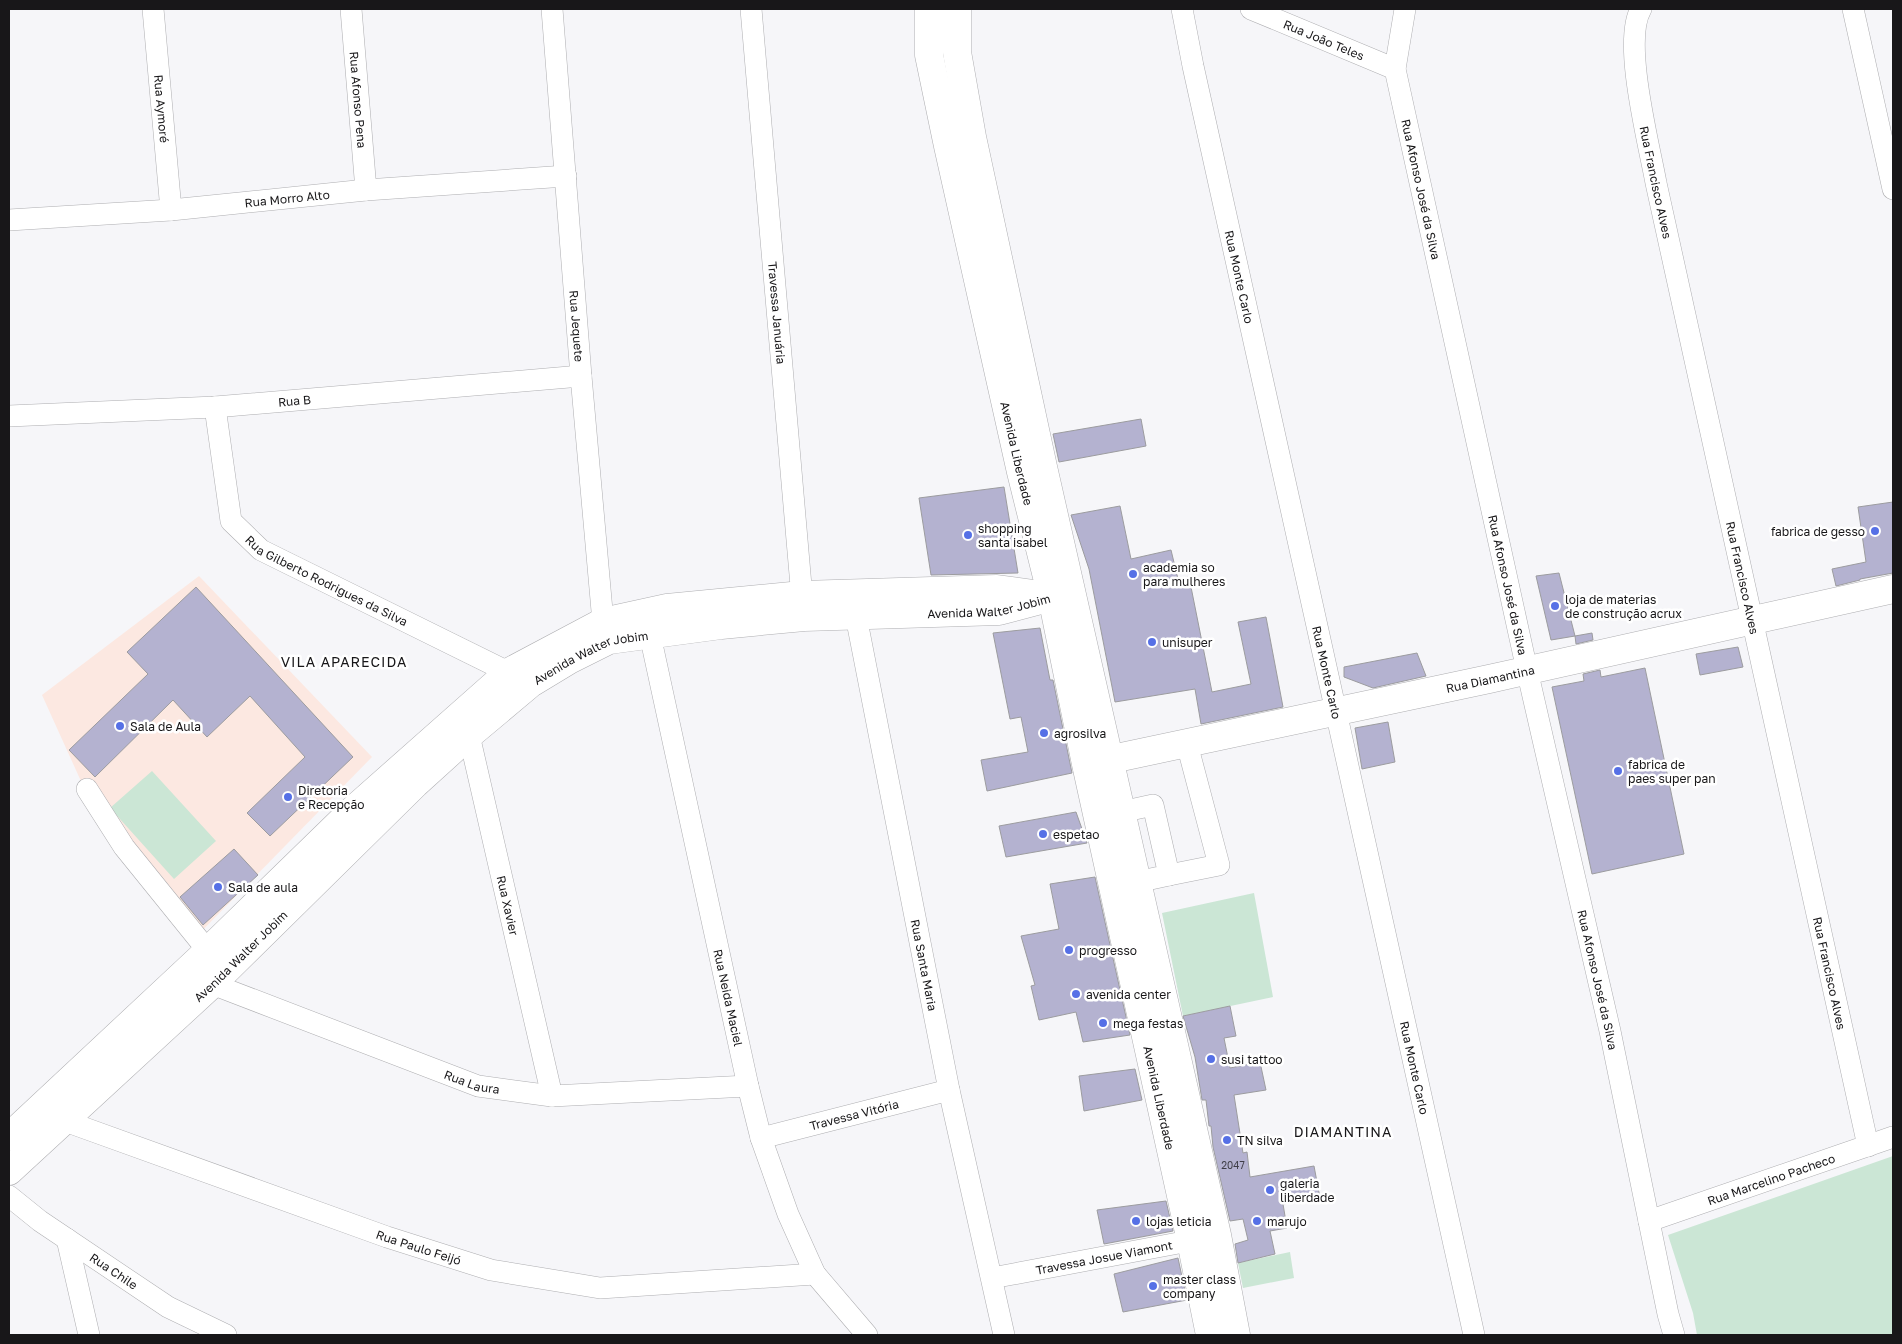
<svg xmlns="http://www.w3.org/2000/svg" width="1902" height="1344" viewBox="0 0 1902 1344" font-family="'Golos Text',sans-serif">
	<rect width="100%" height="100%" fill="#f6f6f9"/>
	<path fill="#fce8e1" d="M199 576 372 757 194 939 99 821 42 695Z"/>
	<path fill="#cbe6d5" d="M152 771 216 841 174 879 110 808Z
		M1254 893 1273 997 1183 1016 1162 913Z
		M1893 1156V1335H1697L1693 1313 1668 1235Z
		M1290 1252 1294 1278 1243 1288 1238 1263Z"/>
	<path fill="#b4b2d0" stroke="#9c9c9f" d="M1141 419 1146 446 1059 462 1053 434Z
		M1004 487 1018 573 931 575 919 498Z
		M1893 502V573L1860 579V580L1836 586 1832 569 1866 562 1858 507Z
		M1120 506 1131 559 1171 550 1178 579 1189 577 1212 692 1251 684 1238 622 1266 617 1283 707 1201 724 1195 689 1115 702 1089 569 1071 515Z
		M1559 573 1575 636 1551 640 1536 576Z
		M196 587 353 757 270 836 247 813 305 757 250 696 207 737 173 700 95 777 69 750 148 674 127 652Z
		M1040 628 1050 680H1053L1072 773 987 791 981 760 1028 752 1021 717 1010 719 993 633Z
		M1592 633 1593 640 1576 644 1575 636Z
		M1738 647 1743 667 1700 675 1696 654Z
		M1417 653 1426 676 1373 688 1344 677V667Z
		M1645 668 1684 854 1592 874 1552 687 1584 681 1583 674 1600 670 1601 677Z
		M1388 722 1395 762 1362 769 1355 728Z
		M1076 812 1087 843 1006 857 999 826Z
		M234 849 258 875 203 925 180 897Z
		M1095 877 1130 1035 1083 1042 1076 1012 1039 1020 1031 986 1035 985 1021 936 1059 929 1050 884Z
		M1230 1006 1236 1036 1224 1038 1230 1068 1260 1062 1266 1090 1234 1095 1243 1153 1247 1152 1250 1177 1314 1166 1320 1198 1283 1204 1287 1228 1270 1231 1275 1254 1238 1263 1235 1244 1248 1240 1243 1219 1230 1221 1213 1147 1211 1126H1209L1206 1100H1202L1195 1057 1183 1016Z
		M1135 1069 1142 1100 1084 1111 1079 1076Z
		M1166 1201 1173 1231 1104 1244 1097 1210Z
		M1178 1258 1187 1300 1123 1312 1114 1274Z"/>
	<g fill="none" stroke-linecap="round" stroke-linejoin="round">
		<g stroke="#aeaeb1" stroke-width="22">
			<g id="minor">
				<path id="s1" d="M153 9 171 210"/>
				<path id="s2" d="M351 9 366 190"/>
				<path id="s3" d="M552 9 581 376 603 622 608 635"/>
				<path id="s4" d="M751 9 803 609"/>
				<path id="s5" d="M1182 9 1193 66 1474 1335"/>
				<path id="s6" d="M1251 9 1395 69"/>
				<path id="s7" d="M1405 9 1395 69 1527 670 1610 1031 1668 1314 1674 1335"/>
				<path id="s8" d="M1641 9C1622 41 1649 144 1656 183L1868 1146"/>
				<path d="M1853 9 1893 189"/>
				<path id="s9" d="M9 220 171 210 366 190 566 176"/>
				<path id="s10" d="M215 407 231 521 261 550 522 679"/>
				<path id="s11" d="M9 416 215 407 581 376"/>
				<path id="s12" d="M853 601 949 1090 1004 1335"/>
				<path id="s13" d="M650 635 748 1086 761 1138 788 1214 815 1274 867 1335"/>
				<path id="s14" d="M459 725 469 735 552 1096"/>
				<path d="M87 789 124 847 208 951"/>
				<path d="M1121 812 1153 805 1169 875 1137 882"/>
				<path d="M1169 875 1219 865 1187 744"/>
				<path id="s15" d="M212 984 478 1086 552 1096 748 1086"/>
				<path id="s16" d="M53 1113 65 1121 387 1237 491 1270 600 1288 815 1274"/>
				<path id="s17" d="M761 1138 949 1090"/>
				<path id="s18" d="M9 1196 40 1221 168 1307 226 1335"/>
				<path id="s19" d="M1649 1221 1893 1137"/>
				<path d="M67 1239 89 1335"/>
				<path id="s20" d="M992 1278 1205 1238"/>
			</g>
		</g>
		<g stroke="#aeaeb1" stroke-width="29">
			<g id="major">
				<path id="s21" d="M929 9V55L948 146 1021 472 1052 597 1086 764 1191 1241 1210 1335"/>
				<path d="M957 9V52L972 137 1043 467 1217 1235 1236 1335"/>
				<path id="s22" d="M1093 763 1489 679 1893 589"/>
				<path d="M9 1137 208 951 352 811 509 672 603 622 667 608 802 595 997 589 1041 595"/>
				<path id="s23" d="M9 1171 212 984 415 784 469 735 531 683 569 660 609 640 721 625 804 617 999 611 1052 597 1070 595"/>
			</g>
		</g>
		<use href="#minor" stroke="#fff" stroke-width="21"/>
		<use href="#major" stroke="#fff" stroke-width="28"/>
	</g>
	<g fill="#5670e6" stroke="#fff" stroke-width="2">
		<circle cx="1875" cy="531" r="5"/>
		<circle cx="968" cy="535" r="5"/>
		<circle cx="1133" cy="574" r="5"/>
		<circle cx="1555" cy="606" r="5"/>
		<circle cx="1152" cy="642" r="5"/>
		<circle cx="120" cy="726" r="5"/>
		<circle cx="1044" cy="733" r="5"/>
		<circle cx="1618" cy="771" r="5"/>
		<circle cx="288" cy="797" r="5"/>
		<circle cx="1043" cy="834" r="5"/>
		<circle cx="218" cy="887" r="5"/>
		<circle cx="1069" cy="950" r="5"/>
		<circle cx="1076" cy="994" r="5"/>
		<circle cx="1103" cy="1023" r="5"/>
		<circle cx="1211" cy="1059" r="5"/>
		<circle cx="1227" cy="1140" r="5"/>
		<circle cx="1270" cy="1190" r="5"/>
		<circle cx="1136" cy="1221" r="5"/>
		<circle cx="1257" cy="1221" r="5"/>
		<circle cx="1153" cy="1286" r="5"/>
	</g>
	<g text-anchor="middle" dominant-baseline="central" stroke-width="5" stroke-linejoin="round" paint-order="stroke">
		<g font-size="10" fill="#3f3e47">
			<text x="1233" y="1165">2047</text>
		</g>
		<g font-size="12" fill="#181719" stroke="#fff">
			<text stroke="none"><textPath href="#s6" startOffset="79">Rua João Teles</textPath></text>
			<text stroke="none"><textPath href="#s2" startOffset="91">Rua Afonso Pena</textPath></text>
			<text stroke="none"><textPath href="#s1" startOffset="100">Rua Aymoré</textPath></text>
			<text stroke="none"><textPath href="#s8" startOffset="176">Rua Francisco Alves</textPath></text>
			<text stroke="none"><textPath href="#s7" startOffset="184">Rua Afonso José da Silva</textPath></text>
			<text stroke="none"><textPath href="#s9" startOffset="279">Rua Morro Alto</textPath></text>
			<text stroke="none"><textPath href="#s5" startOffset="274">Rua Monte Carlo</textPath></text>
			<text stroke="none"><textPath href="#s4" startOffset="305">Travessa Januária</textPath></text>
			<text stroke="none"><textPath href="#s3" startOffset="318">Rua Jequete</textPath></text>
			<text stroke="none"><textPath href="#s11" startOffset="286">Rua B</textPath></text>
			<text stroke="none"><textPath href="#s21" startOffset="454">Avenida Liberdade</textPath></text>
			<text stroke="none"><textPath href="#s8" startOffset="581">Rua Francisco Alves</textPath></text>
			<text stroke="none"><textPath href="#s10" startOffset="229">Rua Gilberto Rodrigues da Silva</textPath></text>
			<text stroke="none"><textPath href="#s7" startOffset="589">Rua Afonso José da Silva</textPath></text>
			<text stroke="none"><textPath href="#s23" startOffset="1186">Avenida Walter Jobim</textPath></text>
			<text stroke="none"><textPath href="#s23" startOffset="781">Avenida Walter Jobim</textPath></text>
			<text stroke="none"><textPath href="#s5" startOffset="679">Rua Monte Carlo</textPath></text>
			<text stroke="none"><textPath href="#s22" startOffset="406">Rua Diamantina</textPath></text>
			<text stroke="none"><textPath href="#s14" startOffset="189">Rua Xavier</textPath></text>
			<text stroke="none"><textPath href="#s23" startOffset="316">Avenida Walter Jobim</textPath></text>
			<text stroke="none"><textPath href="#s12" startOffset="371">Rua Santa Maria</textPath></text>
			<text stroke="none"><textPath href="#s8" startOffset="986">Rua Francisco Alves</textPath></text>
			<text stroke="none"><textPath href="#s7" startOffset="994">Rua Afonso José da Silva</textPath></text>
			<text stroke="none"><textPath href="#s13" startOffset="371">Rua Neida Maciel</textPath></text>
			<text stroke="none"><textPath href="#s5" startOffset="1084">Rua Monte Carlo</textPath></text>
			<text stroke="none"><textPath href="#s15" startOffset="278">Rua Laura</textPath></text>
			<text stroke="none"><textPath href="#s21" startOffset="1114">Avenida Liberdade</textPath></text>
			<text stroke="none"><textPath href="#s17" startOffset="96">Travessa Vitória</textPath></text>
			<text stroke="none"><textPath href="#s19" startOffset="129">Rua Marcelino Pacheco</textPath></text>
			<text stroke="none"><textPath href="#s16" startOffset="390">Rua Paulo Feijó</textPath></text>
			<text stroke="none"><textPath href="#s20" startOffset="114">Travessa Josue Viamont</textPath></text>
			<text stroke="none"><textPath href="#s18" startOffset="129">Rua Chile</textPath></text>
		</g>
		<g font-size="12" fill="#181719" stroke="#fff" text-anchor="start">
			<text x="978" y="528">shopping<tspan x="978" dy="14">santa isabel</tspan></text>
			<text x="1865" y="531" text-anchor="end">fabrica de gesso</text>
			<text x="1143" y="567">academia so<tspan x="1143" dy="14">para mulheres</tspan></text>
			<text x="1565" y="599">loja de materias<tspan x="1565" dy="14">de construção acrux</tspan></text>
			<text x="1162" y="642">unisuper</text>
			<text x="130" y="726">Sala de Aula</text>
			<text x="1054" y="733">agrosilva</text>
			<text x="1628" y="764">fabrica de<tspan x="1628" dy="14">paes super pan</tspan></text>
			<text x="298" y="790">Diretoria<tspan x="298" dy="14">e Recepção</tspan></text>
			<text x="1053" y="834">espetao</text>
			<text x="228" y="887">Sala de aula</text>
			<text x="1079" y="950">progresso</text>
			<text x="1086" y="994">avenida center</text>
			<text x="1113" y="1023">mega festas</text>
			<text x="1221" y="1059">susi tattoo</text>
			<text x="1237" y="1140">TN silva</text>
			<text x="1280" y="1183">galeria<tspan x="1280" dy="14">liberdade</tspan></text>
			<text x="1146" y="1221">lojas leticia</text>
			<text x="1267" y="1221">marujo</text>
			<text x="1163" y="1279">master class<tspan x="1163" dy="14">company</tspan></text>
		</g>
		<g font-size="14" letter-spacing="1" fill="#181719" stroke="#fff">
			<text x="344" y="661">VILA APARECIDA</text>
			<text x="1343" y="1131">DIAMANTINA</text>
		</g>
	</g>
	<rect width="1902" height="1344" fill="none" stroke="#181719" stroke-width="20"/>
</svg>
